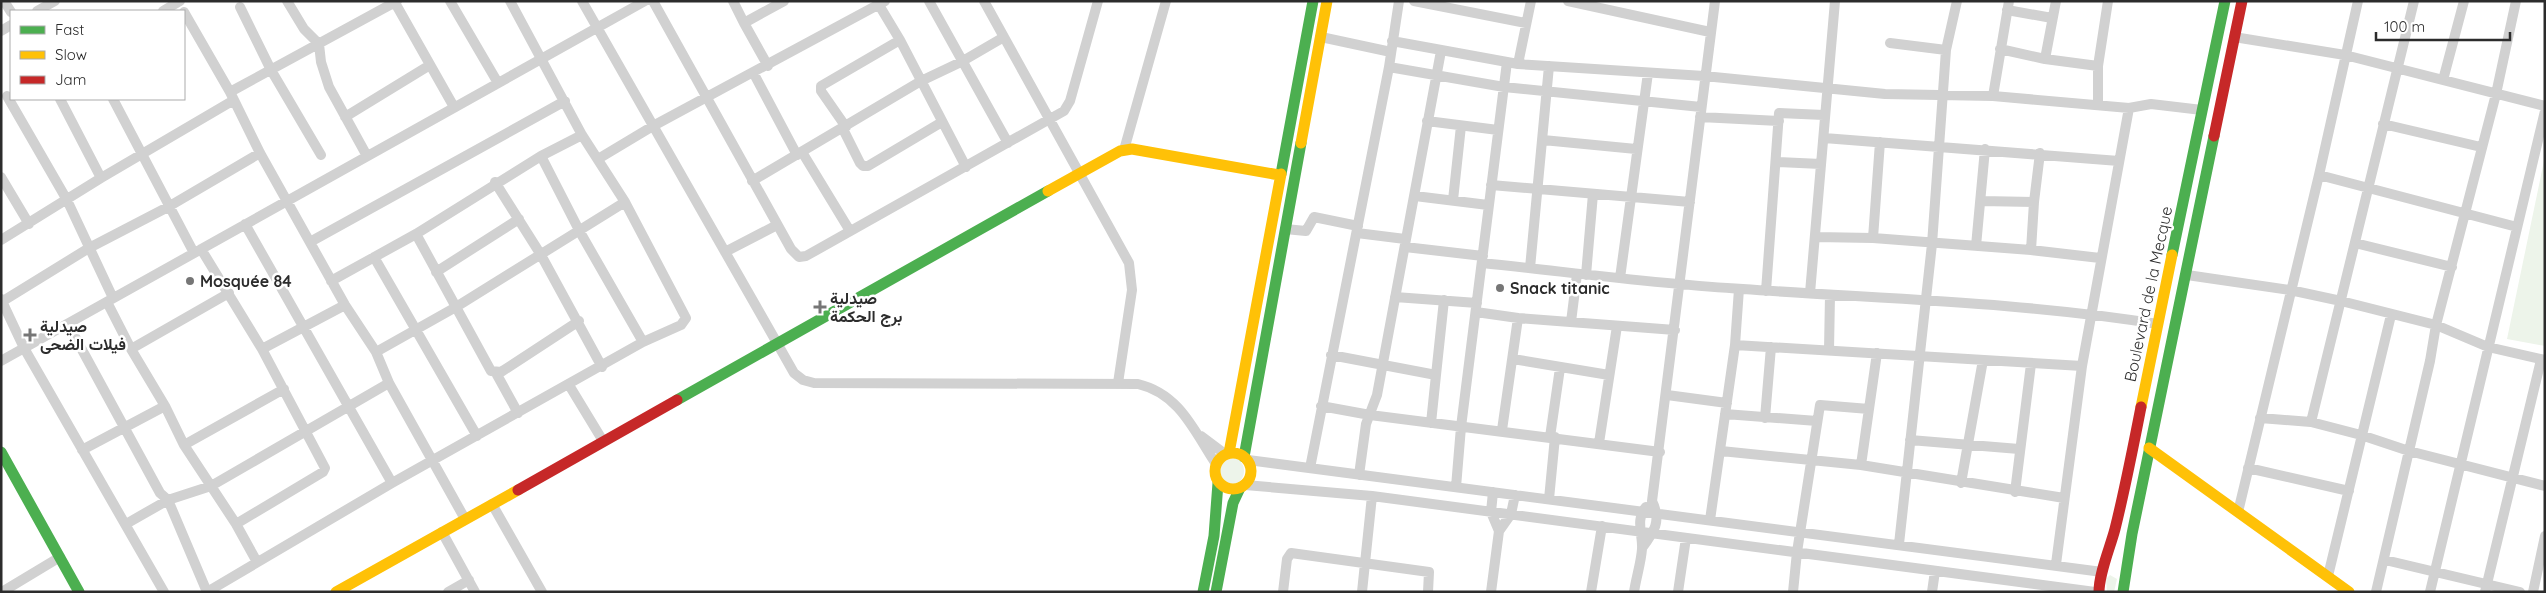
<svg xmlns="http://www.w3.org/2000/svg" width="2546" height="593" viewBox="0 0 2546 593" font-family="Quicksand,Vazirmatn,sans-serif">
	<rect width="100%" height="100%" fill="#fff"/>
	<path fill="#edf4ea" d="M2545 156V346L2507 339Z
		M1216 471a14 14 0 1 1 28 0a14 14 0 1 1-28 0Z
		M2110 575 2117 579 2114 592H2107L2106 579Z"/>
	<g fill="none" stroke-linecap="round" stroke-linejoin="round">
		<path stroke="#d1d1d1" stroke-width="10" d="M4 1 11 12
			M287 1 304 29 319 44 321 62 329 87 367 156
			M394 1 454 107
			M450 1 498 83
			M582 1 777 343 794 373 803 380 814 383 1138 384C1180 394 1194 431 1216 464
			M653 1 791 249 799 257 806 256 1064 111 1070 101 1098 1
			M733 1 744 23 784 1
			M929 1 1008 143
			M984 1 1129 263 1132 290 1118 383
			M1414 1 1526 23
			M1568 1 1710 32
			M879 5 900 40
			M240 7 271 70 321 155
			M2007 10 2052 18
			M37 11 55 1
			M163 11 180 1
			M184 12 230 92 260 153 345 305 376 352 389 383 465 519
			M744 23 768 66
			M1 31 11 25
			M1321 37 1391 52
			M2234 37 2345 55 2545 106
			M1392 41 1518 64 1704 76 1885 94 1993 96 2129 108 2151 104 2202 110
			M1890 43 1946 50
			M2000 49 2045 59 2098 66
			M2045 59 2056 1
			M1518 64 1531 1
			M1389 67 1504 87 1701 107
			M754 74 797 155
			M2443 80 2464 1
			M230 92 397 1
			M7 96 67 200 113 298
			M1993 96 2009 1
			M60 99 101 178
			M113 99 194 253
			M2098 105V66L2108 1
			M345 117 430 65
			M1700 117 1779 121
			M1427 121 1498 130
			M2383 124 2481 147
			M846 127 821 91V86L900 40 966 167
			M843 129 860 163 863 166H868L942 122
			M1824 138 2119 161
			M1543 140 1636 149
			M1124 150 1166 1
			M802 152 850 231
			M541 156 580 232 643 342
			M598 159 653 126 885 1
			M1777 162 1821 164
			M2319 175 2517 227
			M1 177 29 224
			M752 181 921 81 961 62 1004 37
			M495 182 541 255 602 367
			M1491 185 1690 202
			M1415 196 1488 205
			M1453 200 1461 126
			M1981 201 2034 202
			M245 224 392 483
			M1285 229 1306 231 1314 217 1358 226
			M1357 233 1405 239
			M416 234 491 371 501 372 579 321
			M1816 237 1873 238 2031 250 2100 258
			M1873 238 1880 142
			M1 240 101 178 234 100
			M310 242 565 101
			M2355 243 2452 267
			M1976 246 1985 149
			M1405 247 1483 256
			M201 249 262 349 325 468 323 472 236 524
			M2031 250 2034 202 2040 153
			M725 252 777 225
			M374 257 477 436
			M1482 263C1569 272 1656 284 1743 289 1881 299 2021 302 2158 324
			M1530 268 1549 66
			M436 272 519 219
			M1586 275 1593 194
			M2187 275 2290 290 2341 301 2436 325 2488 347 2545 360
			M1620 278 1648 73
			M331 281 416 234 541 156 582 135
			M1766 291 1779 113 1824 115
			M1810 293 1835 1
			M1395 297 1477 303
			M1 299 24 348 164 592
			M3 301 89 248 168 207 260 153
			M107 302 131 349 165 406 184 445 236 524 257 562
			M1476 312 1518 318 1675 330
			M1571 322 1577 274
			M68 324 160 493 168 500 207 592
			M1735 345 2082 366
			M131 349 229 293
			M262 349 345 305
			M1829 350 1830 295
			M376 352 456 307 625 202
			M1331 355 1436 375 1444 300
			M1513 359 1609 375
			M1 361 645 1
			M496 373 518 413
			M569 385 603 441
			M1667 395 1727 403
			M1321 406 1370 415 1660 452
			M1725 414 1817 421
			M1765 418 1771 347
			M2260 418 2311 422 2361 435 2409 451 2545 486
			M2311 422 2414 1
			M1431 423 1436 375
			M1502 430 1518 318
			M1201 436 1225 454
			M1550 437 1560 368
			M1910 440 2019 449
			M1599 443 1617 326
			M184 445 284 389
			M82 450 165 406
			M1721 451 1861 465 2064 498
			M1248 460 2102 572
			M1861 465 1877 353
			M1310 468 1389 67 1399 1
			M2248 468 2349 491
			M1359 475 1366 424 1377 395 1441 51
			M1961 483 1983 360
			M1245 485 1372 496 2095 592
			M1456 487 1461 427 1507 62
			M1493 492 1491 512 1499 531
			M2015 492 2031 364
			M1549 499 1555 437
			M492 504 542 592
			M2238 512 2319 175 2358 1
			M1710 520 1735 345 1739 289
			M126 524 168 500 211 486 389 383
			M442 532 475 592
			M1899 544 1932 244 1946 50 1957 1
			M1642 548C1654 532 1662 521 1652 501L1715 1
			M2385 560 2520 592
			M2056 564 2082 366 2129 108
			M2328 576 2391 315
			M2 592 60 557
			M207 592 392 483 643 342 681 325 686 318 625 202 582 135 510 1
			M448 592 469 580
			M1283 592 1287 559 1291 553 1429 572 1428 592
			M1362 592 1372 496
			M1491 592 1499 531 1511 514 1515 495
			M1591 592 1602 526
			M1634 592C1636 578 1641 563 1642 549 1643 535 1635 519 1646 507
			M1678 592 1686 538
			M1793 592 1797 552 1820 405 1869 409
			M1932 592 1935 571
			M2376 592 2430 361 2436 325 2496 94 2516 1
			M2430 592 2545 111
			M2485 592 2541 360
			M2533 592 2545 536"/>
		<path stroke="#4caf50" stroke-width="11" d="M1281 174 1313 1
			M2172 255 2225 1
			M677 400 1048 191
			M1 452 79 592
			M1244 457 1301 143
			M1203 592 1214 536 1218 483
			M1216 592 1233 503 1240 488
			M2123 592 2132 534 2214 136"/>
		<path stroke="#ffc107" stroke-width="11" d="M1301 143 1327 1
			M1048 191 1120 151 1132 149 1279 175
			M2141 407 2172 255
			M2149 448 2349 592
			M1215 471a18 18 0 1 1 36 0a18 18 0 1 1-36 0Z
			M1229 453 1281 174
			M336 592 518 490"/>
		<path stroke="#c62828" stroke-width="11" d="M2214 136 2242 1
			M518 490 677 400
			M2099 592C2099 573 2110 548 2115 529 2125 489 2133 448 2141 407"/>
	</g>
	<g fill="#767676" stroke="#fff" stroke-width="2">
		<circle cx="190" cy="281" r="5"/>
		<circle cx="1500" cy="288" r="5"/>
		<path d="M817.5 299.5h5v5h5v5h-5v5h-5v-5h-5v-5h5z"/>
		<path d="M27.5 327.5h5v5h5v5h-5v5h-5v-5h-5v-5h5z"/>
	</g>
	<g text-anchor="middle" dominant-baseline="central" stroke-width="5" stroke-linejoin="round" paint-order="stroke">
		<g font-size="16" font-weight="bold" fill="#2c2c2c" stroke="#fff" text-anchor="start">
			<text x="200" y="281">Mosquée 84</text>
			<text x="1510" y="288">Snack titanic</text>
			<text x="830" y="298">صيدلية<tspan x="830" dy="18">برج الحكمة</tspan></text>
			<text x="40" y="326">صيدلية<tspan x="40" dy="18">فيلات الضحى</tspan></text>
		</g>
		<g font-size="16" fill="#2c2c2c" stroke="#fff">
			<text transform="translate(2148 294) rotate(-78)">Boulevard de la Mecque</text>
		</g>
	</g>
	<rect width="2546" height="593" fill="none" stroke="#2c2c2c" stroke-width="5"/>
	<rect x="10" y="10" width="175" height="90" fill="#ffffff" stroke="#ababab"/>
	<rect x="20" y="26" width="25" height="8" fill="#4caf50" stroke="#ababab"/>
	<text x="55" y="35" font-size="15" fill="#2c2c2c">Fast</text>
	<rect x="20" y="51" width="25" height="8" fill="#ffc107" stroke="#ababab"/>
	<text x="55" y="60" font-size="15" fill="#2c2c2c">Slow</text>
	<rect x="20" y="76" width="25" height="8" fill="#c62828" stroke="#ababab"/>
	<text x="55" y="85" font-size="15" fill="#2c2c2c">Jam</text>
	<path d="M2376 32v8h134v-8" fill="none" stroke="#2c2c2c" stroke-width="2.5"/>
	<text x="2384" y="32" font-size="15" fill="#2c2c2c" stroke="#ffffff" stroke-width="4" paint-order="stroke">100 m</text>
</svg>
